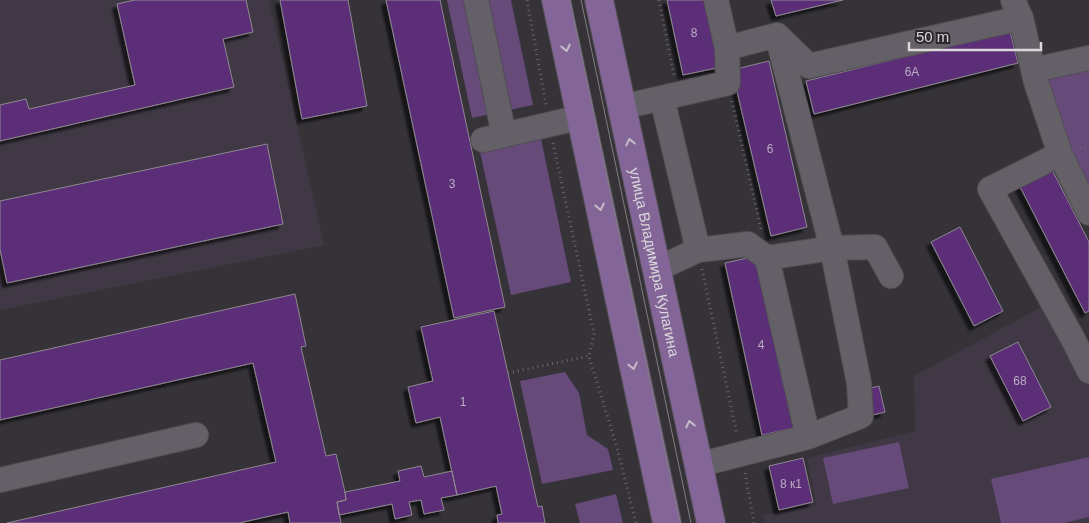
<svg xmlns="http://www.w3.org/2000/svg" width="1089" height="523" viewBox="0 0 1089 523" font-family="Arial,sans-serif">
	<defs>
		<filter id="shadow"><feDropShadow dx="-4.5" dy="4.5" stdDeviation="1" flood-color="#0009"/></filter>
	</defs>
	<rect width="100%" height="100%" fill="#353238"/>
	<path fill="#403945" d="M0 0H269L324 245 0 310Z
		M1047 304 1089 386V523H765L763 515 816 505 807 458 915 431 914 376Z"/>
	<path fill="#664a7a" d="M447 0H511L533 105 472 118Z
		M1089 63V196L1071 162 1044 73Z
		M540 134 571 282 511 295 479 147Z
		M565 372 579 393 587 435 608 449 613 470 542 484 520 381Z
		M899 442 909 488 833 504 823 458Z
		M1089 457V517L1064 523H1001L991 479Z
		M616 494 623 523H580L575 504Z"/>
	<path fill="#5b2d78" stroke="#8d8990" filter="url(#shadow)" d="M135 0H246L253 32 223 39 234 87 0 141V105L26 99 29 109 135 85 117 4Z
		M280 0H348L367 106 302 119Z
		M386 0H440L505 307 454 318Z
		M667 0H707L721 67 683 75Z
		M771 0H843L776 16Z
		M1010 31 1018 63 814 114 806 81Z
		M769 61 807 227 771 236 732 70Z
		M267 144 283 224 7 283 0 249V201Z
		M1049 164 1089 242V311L1085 313 1017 181Z
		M960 227 1003 311 974 326 931 242Z
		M761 255 798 427 762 435 725 263Z
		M295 294 306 346 301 347 326 456 336 454 345 492 346 500 337 502 341 523H290L288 512 239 523H7L276 462 253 363 0 420V360Z
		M494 311 538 507 542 506 545 523H498L497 515 502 514 496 486 457 495 440 417 416 423 408 387 433 381 421 327Z
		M1018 342 1051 407 1023 421 990 356Z
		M879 386 885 412 869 416 863 390Z
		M803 458 813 502 779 510 769 466Z
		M421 466 424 477 452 471 457 495 441 498 444 510 424 514 421 500 409 502 412 515 395 519 392 504 339 515 337 502 346 500 345 492 400 481 398 471Z"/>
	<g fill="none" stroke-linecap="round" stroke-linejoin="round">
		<g stroke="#524e54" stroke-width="26">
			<path id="minor" d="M476 0 504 135
				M1013 0 1021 18 1036 82 1060 154 1089 213
				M777 35 809 66 1021 18
				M727 48 777 35
				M1033 70 1089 58
				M662 98 698 250
				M622 107 728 83 727 48 716 0
				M483 140 581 117
				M1060 154 990 189 1073 339 1089 371
				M767 258 832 248 875 247 891 276
				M657 269 698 250 748 244 767 258 808 437
				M698 465 808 437 861 416 859 383 832 248 777 35
				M0 480 196 435"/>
		</g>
		<g stroke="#524e54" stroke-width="30">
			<g id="major">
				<path d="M556 0 667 523"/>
				<path id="s1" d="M599 0 711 523"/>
			</g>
		</g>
		<path stroke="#69666b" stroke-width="3" stroke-dasharray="1 4" stroke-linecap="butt" d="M527 0 546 105
			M659 0 674 75
			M732 101 761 229
			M553 143 594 334 589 356 617 448 636 523
			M1080 148 1089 145
			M702 269 737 435
			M508 373 589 356
			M745 473 754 523"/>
		<use href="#minor" stroke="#646067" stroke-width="24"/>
		<use href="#major" stroke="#836697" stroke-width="28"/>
		<path stroke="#807d82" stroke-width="1" d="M570 0 680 523
			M581 0 691 523"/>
	</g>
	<defs><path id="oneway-chevron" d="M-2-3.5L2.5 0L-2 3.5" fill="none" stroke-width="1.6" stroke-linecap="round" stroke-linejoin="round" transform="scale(1.25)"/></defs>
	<g stroke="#c5bccb">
		<use href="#oneway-chevron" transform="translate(566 48) rotate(78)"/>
		<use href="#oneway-chevron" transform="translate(630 142) rotate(-102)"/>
		<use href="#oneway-chevron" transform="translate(600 207) rotate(78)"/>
		<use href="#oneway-chevron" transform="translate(633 366) rotate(78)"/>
		<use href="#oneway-chevron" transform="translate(690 424) rotate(-102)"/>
	</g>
	<g text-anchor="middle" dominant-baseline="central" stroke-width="5" stroke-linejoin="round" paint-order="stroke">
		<g font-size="12" fill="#bbadc3">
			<text x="694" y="33">8</text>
			<text x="912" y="72">6А</text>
			<text x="770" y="149">6</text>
			<text x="452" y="184">3</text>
			<text x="761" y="345">4</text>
			<text x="1020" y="381">68</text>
			<text x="463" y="402">1</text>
			<text x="791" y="484">8 к1</text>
		</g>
		<g font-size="15" fill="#dbd8dc" stroke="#2b282e">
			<text stroke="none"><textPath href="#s1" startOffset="268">улица Владимира Кулагина</textPath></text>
		</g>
	</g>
	<path d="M909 42v8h132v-8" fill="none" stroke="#dbd8dc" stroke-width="2.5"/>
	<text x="916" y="42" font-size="15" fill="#dbd8dc" stroke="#2b282e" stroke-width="4" paint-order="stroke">50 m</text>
</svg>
